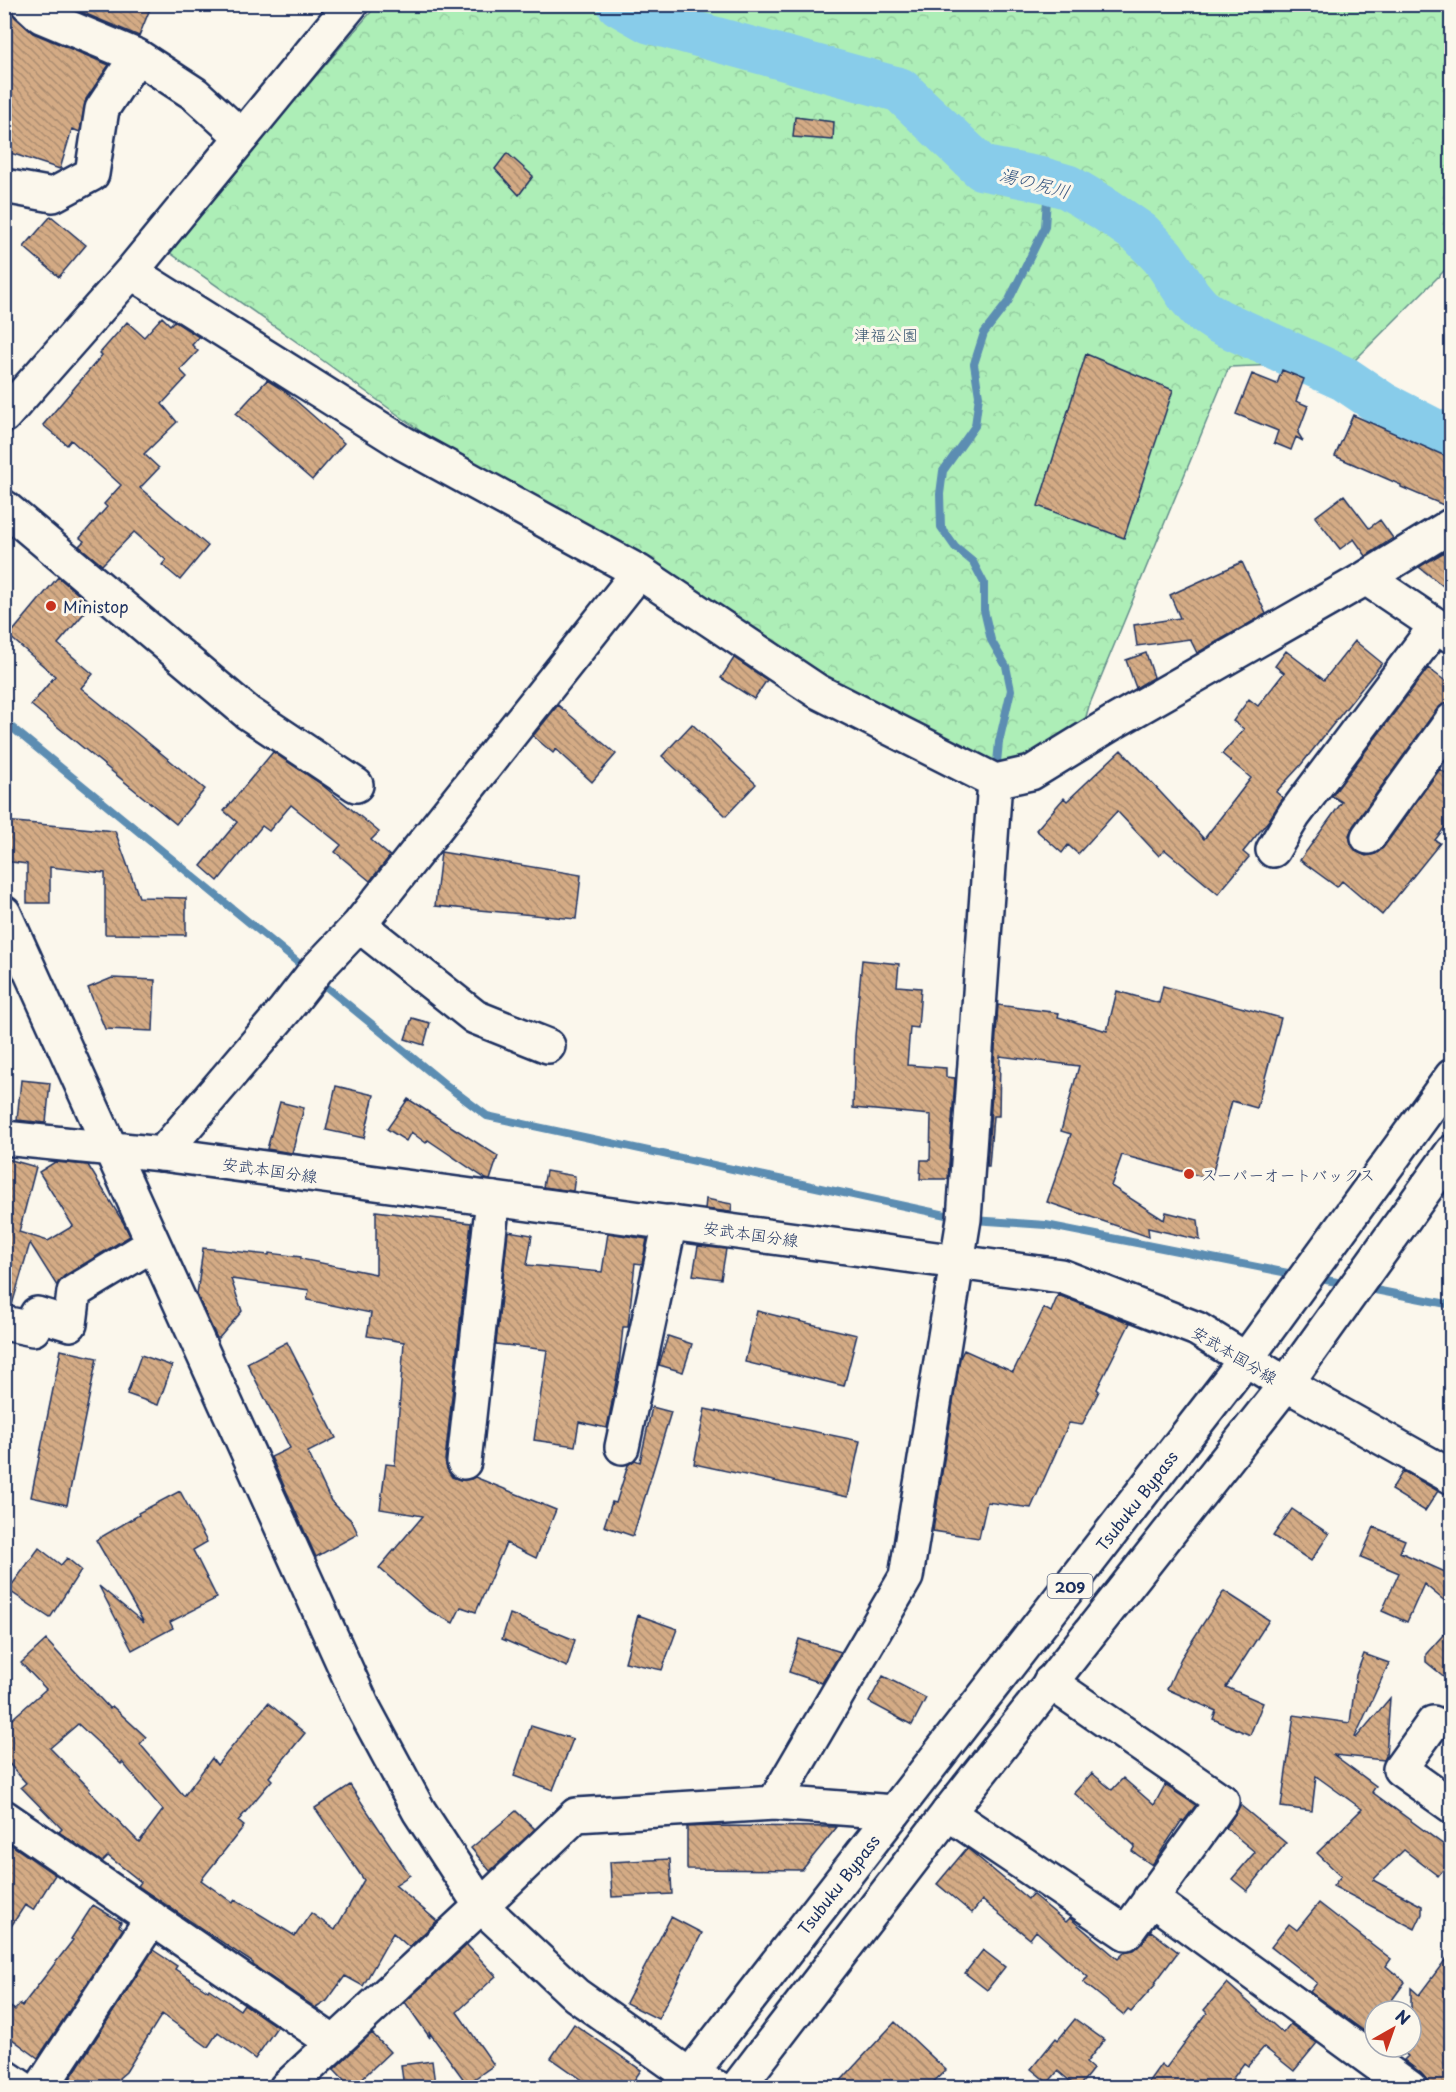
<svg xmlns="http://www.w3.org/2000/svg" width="1456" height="2092" viewBox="0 0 1456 2092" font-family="'Playpen Sans','Klee One',sans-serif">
	<defs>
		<pattern id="park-crowns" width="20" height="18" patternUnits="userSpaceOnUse" patternTransform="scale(1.5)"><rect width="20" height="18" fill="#adeeb7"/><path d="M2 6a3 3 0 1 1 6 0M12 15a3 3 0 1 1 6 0" fill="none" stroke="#94cca0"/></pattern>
		<pattern id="building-back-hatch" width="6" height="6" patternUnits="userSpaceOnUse" patternTransform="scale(1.5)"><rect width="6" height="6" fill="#d4ab85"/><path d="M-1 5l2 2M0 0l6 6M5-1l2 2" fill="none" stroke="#ab8c70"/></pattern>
	</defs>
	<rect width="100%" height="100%" fill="#fbf7ec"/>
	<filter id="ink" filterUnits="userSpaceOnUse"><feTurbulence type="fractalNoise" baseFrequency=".0167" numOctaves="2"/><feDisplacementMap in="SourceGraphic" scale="12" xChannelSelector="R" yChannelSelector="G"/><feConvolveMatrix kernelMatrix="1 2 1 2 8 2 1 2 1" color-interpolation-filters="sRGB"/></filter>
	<g filter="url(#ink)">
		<path fill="url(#park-crowns)" stroke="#648e8a" stroke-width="1.5" d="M377 5H1451V264L1353 362 1229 367 1089 706 1077 749 1006 771 827 685 664 584 430 438 311 352 166 250Z"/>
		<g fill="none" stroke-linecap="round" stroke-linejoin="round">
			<path stroke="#5c8db2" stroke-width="8" d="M4 721 307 970
				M996 773 999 742 1011 690 1006 666 991 640 984 610V583L973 562 955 547 941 527 940 494 943 471 975 426 979 396 974 364 984 333 1008 302 1045 227 1047 200 1051 182
				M318 980 446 1085 487 1116 955 1217
				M973 1220 1046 1225 1298 1275
				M1315 1278 1348 1284
				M1365 1288 1452 1305"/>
			<path stroke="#88ccea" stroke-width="45" d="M619 4 649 21 900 90 982 168 1044 180 1068 187 1105 209 1141 234 1163 257 1189 296 1200 309 1218 321 1345 379 1382 404 1452 440"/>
		</g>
		<path fill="url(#building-back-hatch)" stroke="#1b2f5e" stroke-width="1.5" fill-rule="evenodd" d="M4 4H10V10L15 17 33 33 109 65 86 99 80 132 72 129 60 169 4 151Z
			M62 4H152L139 36Z
			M795 117 834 122 833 140 793 137Z
			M507 153 533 176 519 195 495 169Z
			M51 216 86 245 59 277 24 247Z
			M162 317 170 325 174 321 199 337 192 345 198 351 180 370 187 377 162 404 177 422 144 454 159 468 140 488 208 546 180 580 162 565 166 560 134 532 102 565 79 546 84 541 80 538 107 507 104 504 121 485 71 440 67 445 43 425 102 355 100 353 127 322 144 337Z
			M1086 354 1173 390 1124 538 1038 506Z
			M1282 370 1304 379 1296 401 1308 406 1298 433 1303 441 1296 437 1291 450 1274 443 1278 431 1236 414 1252 374 1277 384Z
			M267 380 286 392 344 443 312 480 236 414Z
			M1353 415 1452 459V506L1448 507 1401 487V485L1335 456Z
			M1344 495 1369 528 1380 520 1393 538 1366 556 1354 539 1340 549 1315 517Z
			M1446 551 1452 554V593L1419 567Z
			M1242 562 1266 614 1197 653 1190 639 1137 646 1134 625 1180 618 1170 595Z
			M58 577 91 605 58 644 93 674 81 688 205 789 176 824 31 705 55 676 9 636Z
			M1355 641 1382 663 1300 766 1276 792 1283 798 1269 820 1243 852 1249 857 1218 894 1165 850 1159 856 1117 811 1078 854 1068 845 1062 853 1036 830 1064 798 1067 801 1121 750 1204 839 1251 778 1222 754 1244 729 1233 721 1249 699 1258 706 1284 673 1275 666 1286 651 1324 680Z
			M1146 653 1154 677 1136 688 1126 660Z
			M734 658 767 680 754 699 721 678Z
			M1428 668 1452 686V695L1446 703 1437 709 1353 826 1349 835 1351 844 1357 852 1366 856 1375 854 1383 848 1440 769 1452 778V818L1435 840 1440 843 1382 915 1342 881 1337 887 1300 860 1342 802 1332 796Z
			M558 705 616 754 592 782 556 749 553 753 533 736Z
			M692 724 756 784 726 816 662 756Z
			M273 752 321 784 379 832 371 840 390 856 370 881 335 852 341 845 291 805 269 831 262 826 218 881 201 866 237 822 224 811Z
			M4 821 115 831 139 897 186 898V935L105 934V873L50 867V903H27V864L4 861Z
			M441 852 581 875 576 919 435 906Z
			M862 960 899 964 897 986 921 988 918 1028 910 1027 907 1065 946 1068V1077L955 1078 948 1179H920L921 1160H930L931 1115 853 1108 855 1036Z
			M112 978 155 980 153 1031 105 1029 88 988Z
			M1163 986 1281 1018 1257 1108 1232 1101 1211 1179 1122 1155 1111 1186 1164 1220 1166 1212 1198 1220 1200 1240 1148 1228 1149 1237 1047 1202 1071 1134 1061 1131 1079 1066 1000 1056 999 1116H993L989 1167H987L998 1005 1059 1013 1058 1017 1107 1031 1117 991 1159 1003Z
			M412 1018 430 1023 424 1045 405 1039Z
			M21 1080 50 1083 46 1123 17 1120Z
			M336 1086 374 1095 364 1138 326 1130Z
			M408 1099 498 1156 490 1180 486 1179 428 1140 426 1143 411 1132 406 1141 387 1129Z
			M280 1102 304 1108 292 1153 267 1149Z
			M4 1158 36 1167 19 1232 48 1241 73 1226 39 1172 55 1162 88 1165 123 1222 130 1236 64 1276 57 1286 30 1243 12 1305H4Z
			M546 1171 575 1176 573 1191 543 1187Z
			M706 1199 732 1204 731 1212 705 1209Z
			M376 1211 471 1223 445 1460 447 1469 452 1477 461 1480 471 1479 475 1477 556 1510 536 1558 506 1543 476 1612 461 1607 453 1623 428 1610 379 1568 423 1516 380 1509 386 1464 395 1465 404 1342 367 1336 371 1313 307 1300 309 1290 231 1279 242 1311 219 1338H217L197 1295 203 1248 269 1255V1253L301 1257V1259L376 1274Z
			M508 1231 532 1235 527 1265 602 1272 608 1233 647 1239 642 1264 635 1263 628 1327H623L619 1366 607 1428 579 1422 575 1446 534 1440 547 1350 496 1344Z
			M698 1246 726 1249 721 1279 693 1275Z
			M1058 1295 1130 1323 1097 1389 1099 1391 1082 1425 1069 1423 1031 1508 987 1502 979 1538 933 1531 960 1358 964 1350 1013 1372 1044 1308 1051 1312Z
			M757 1311 857 1335 844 1386 745 1362Z
			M668 1336 692 1344 683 1372 659 1365Z
			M287 1342 336 1438 308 1452 331 1501 352 1521 358 1534 316 1557 271 1457 290 1448 247 1363Z
			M61 1350 97 1358 67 1505 31 1497Z
			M141 1355 172 1366 158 1405 127 1394Z
			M652 1407 671 1412 633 1536 604 1526 612 1502 616 1503 628 1465 635 1460 640 1462Z
			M705 1409 860 1441 848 1497 694 1464Z
			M1403 1471 1438 1491 1425 1511 1391 1490Z
			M180 1491 207 1542 193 1550 217 1598 170 1622 173 1628 132 1650 99 1586 144 1623 96 1540 139 1515 138 1513Z
			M1292 1509 1329 1534 1311 1561 1273 1536Z
			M1374 1527 1405 1540 1400 1552 1452 1575V1607L1424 1584 1407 1622 1382 1611 1399 1573 1361 1557Z
			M39 1548 61 1565 67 1558 81 1570 50 1618 8 1590Z
			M1224 1591 1269 1620 1226 1687 1263 1703 1250 1735 1213 1719 1216 1711 1167 1689 1181 1658Z
			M510 1614 575 1640 567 1667 502 1639Z
			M638 1615 677 1629 662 1670 625 1662Z
			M1452 1625V1683L1426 1662V1654Z
			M799 1639 841 1652 822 1683 789 1672Z
			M46 1640 110 1709 112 1706 146 1737 140 1744 184 1796 212 1758 217 1765 268 1703 305 1733 269 1777 272 1780 238 1821 244 1826 201 1880 233 1903 235 1899 295 1936 311 1913 335 1930 364 1880 315 1808 350 1785 410 1875 395 1885 437 1921 409 1947 393 1933 363 1986 345 1976 327 2001 316 2008 253 1965V1963L138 1886 141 1882 108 1856 102 1862 59 1832 62 1829 21 1787 26 1783 4 1758V1726L46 1689 21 1663ZM78 1724 121 1764 122 1762 163 1810 139 1842 89 1791 90 1789 50 1748Z
			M1364 1654 1389 1663 1355 1737 1356 1738 1390 1698 1386 1756 1384 1760 1334 1755 1376 1786 1372 1792 1452 1851V1859L1438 1876 1404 1850 1373 1880 1422 1906V1914L1415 1929 1333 1886 1341 1876 1317 1853 1362 1809 1316 1776 1312 1811 1281 1807 1294 1715 1350 1723 1356 1675Z
			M883 1676 926 1698 912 1725 869 1702Z
			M531 1726 573 1739 553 1790 514 1776Z
			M1092 1773 1112 1790 1123 1778 1154 1805 1165 1785 1196 1805 1184 1821 1182 1820 1152 1865 1132 1851 1135 1846 1074 1793Z
			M1240 1805 1286 1843 1247 1891 1232 1879 1255 1852 1226 1828Z
			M516 1811 535 1829 490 1871 471 1848Z
			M708 1826 837 1827 802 1870 687 1869V1827Z
			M4 1840 55 1875 33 1910 25 1905 4 1937Z
			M967 1848 1028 1899 1032 1894 1066 1922 1070 1918 1071 1919 1118 1959 1126 1951 1134 1950 1141 1944 1151 1931 1178 1952 1154 1984 1155 1985 1131 2012 1128 2010 1124 2015 1083 1982 1088 1977 1036 1931 1030 1939 982 1900 972 1913 937 1884Z
			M670 1859 672 1894 612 1897 610 1862Z
			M1319 1903 1391 1959 1386 1966 1405 1982 1384 2011H1375V2022L1367 2033 1310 1992 1317 1983 1271 1947 1289 1924 1297 1930Z
			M93 1905 121 1922 119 1926 123 1929 38 2058 4 2033V2003L15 2010 20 2004 22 2006 73 1940 71 1939Z
			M671 1917 702 1933 658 2019 626 2003Z
			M467 1945 496 1976 457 2012 494 2065 467 2084 429 2032 430 2038 405 2002Z
			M153 1950 177 1966 175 1969 208 1991 209 1989 240 2010 244 2004 277 2027 255 2059 218 2032 208 2047 162 2014 126 2072 119 2078 123 2088H64Z
			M983 1950 1005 1967 987 1990 965 1973Z
			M1452 1951V2088H1428L1427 2080 1421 2073 1404 2060 1408 2056 1400 2050 1403 2047H1411V1988L1419 1995Z
			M1227 1983 1283 2033 1290 2024 1317 2043 1294 2071 1264 2047 1248 2066 1244 2063 1226 2088H1144L1161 2064 1166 2068 1207 2013 1204 2010Z
			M1075 2019 1104 2040 1086 2063 1093 2069 1078 2088 1058 2071 1048 2083 1031 2069 1056 2038 1058 2040Z
			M895 2022 946 2070 927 2088H834Z
			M574 2024 641 2070 629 2088H594L551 2058Z
			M372 2033 390 2052 352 2088 334 2069Z
			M432 2061 435 2084 404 2088 401 2065Z"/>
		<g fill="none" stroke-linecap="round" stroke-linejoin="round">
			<g stroke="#1b2f5e" stroke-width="38">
				<path id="minor" d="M28 4 41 16 137 56 195 94 242 137
					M4 186 53 195 92 174 102 109 137 56
					M131 272 403 443 639 572 817 691 995 781 1031 773 1114 722 1366 578 1452 525
					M4 416 131 272 351 4
					M4 507 248 713 356 785
					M1366 578 1452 636
					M1368 837 1452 720
					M1273 850 1294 815 1436 626
					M4 913 363 1707 419 1811 481 1906 576 1995 689 2075 718 2088
					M359 925 475 1017 548 1046
					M162 1154 285 1010 317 969 359 925 639 572
					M4 1323 33 1329 37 1314 70 1324 74 1292 153 1244
					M622 1447 670 1222
					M464 1462 493 1199
					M1433 1723 1400 1769 1452 1806
					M774 1803 906 1577 964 1219 995 781
					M948 1813 1126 1933 1222 1801 1050 1682
					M4 1817 334 2043
					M1150 1898 1410 2088
					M4 2076 22 2088
					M41 2088 152 1918
					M286 2088 481 1906 576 1815 774 1803 894 1812"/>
			</g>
			<g stroke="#1b2f5e" stroke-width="38">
				<path id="major" d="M4 1138 162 1154 1061 1276 1197 1329 1286 1384 1452 1477"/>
			</g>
			<g stroke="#1b2f5e" stroke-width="38">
				<g id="highway">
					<path id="s1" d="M680 2088 1246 1359 1452 1076"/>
					<path d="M737 2088 948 1813 1286 1384 1452 1152"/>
				</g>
			</g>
			<use href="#minor" stroke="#fbf7ec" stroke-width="33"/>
			<use href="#major" stroke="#fbf7ec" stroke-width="33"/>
			<use href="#highway" stroke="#fbf7ec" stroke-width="33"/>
		</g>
	</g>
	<g fill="#c8321e" stroke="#fbf7ec" stroke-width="2">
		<circle cx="51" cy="606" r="6"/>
		<circle cx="1189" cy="1174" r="6"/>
	</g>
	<g text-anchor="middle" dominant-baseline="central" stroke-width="6" stroke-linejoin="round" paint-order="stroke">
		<rect fill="#fbf7ec" stroke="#5e6b89" stroke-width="1.5" x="1047.5" y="1574" width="45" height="24" rx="4.5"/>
		<g font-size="15" font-weight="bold" fill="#1b2f5e">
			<text x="1070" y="1586">209</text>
		</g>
		<g font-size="16" fill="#385570" stroke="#fbf7ec">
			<text x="886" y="334">津福公園</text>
		</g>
		<g font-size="16" fill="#1b2f5e" stroke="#fbf7ec" text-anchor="start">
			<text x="63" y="606">Ministop</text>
			<text x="1201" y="1174">スーパーオートバックス</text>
		</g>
		<g font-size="16" fill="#1b2f5e" stroke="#fbf7ec">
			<text transform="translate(270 1169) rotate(8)">安武本国分線</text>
			<text transform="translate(751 1233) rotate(8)">安武本国分線</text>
			<text transform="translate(1235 1354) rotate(31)">安武本国分線</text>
			<text stroke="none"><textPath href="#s1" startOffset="744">Tsubuku Bypass</textPath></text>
			<text stroke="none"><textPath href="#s1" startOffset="258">Tsubuku Bypass</textPath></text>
		</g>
		<g font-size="18" font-style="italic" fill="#365681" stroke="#fbf7ec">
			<text transform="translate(1035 182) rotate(15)">湯の尻川</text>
		</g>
	</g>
	<rect width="1456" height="2092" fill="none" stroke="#fbf7ec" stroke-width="24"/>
	<rect x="12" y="12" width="1432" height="2068" fill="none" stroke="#1b2f5e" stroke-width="2" filter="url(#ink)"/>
	<g transform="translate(1393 2029) rotate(40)"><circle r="28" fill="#fbf7ec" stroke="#a1a7b3" stroke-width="1.5"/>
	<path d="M0-4.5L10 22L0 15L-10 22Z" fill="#c8321e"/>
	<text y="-9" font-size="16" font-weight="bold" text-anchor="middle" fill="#1b2f5e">N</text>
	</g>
</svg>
